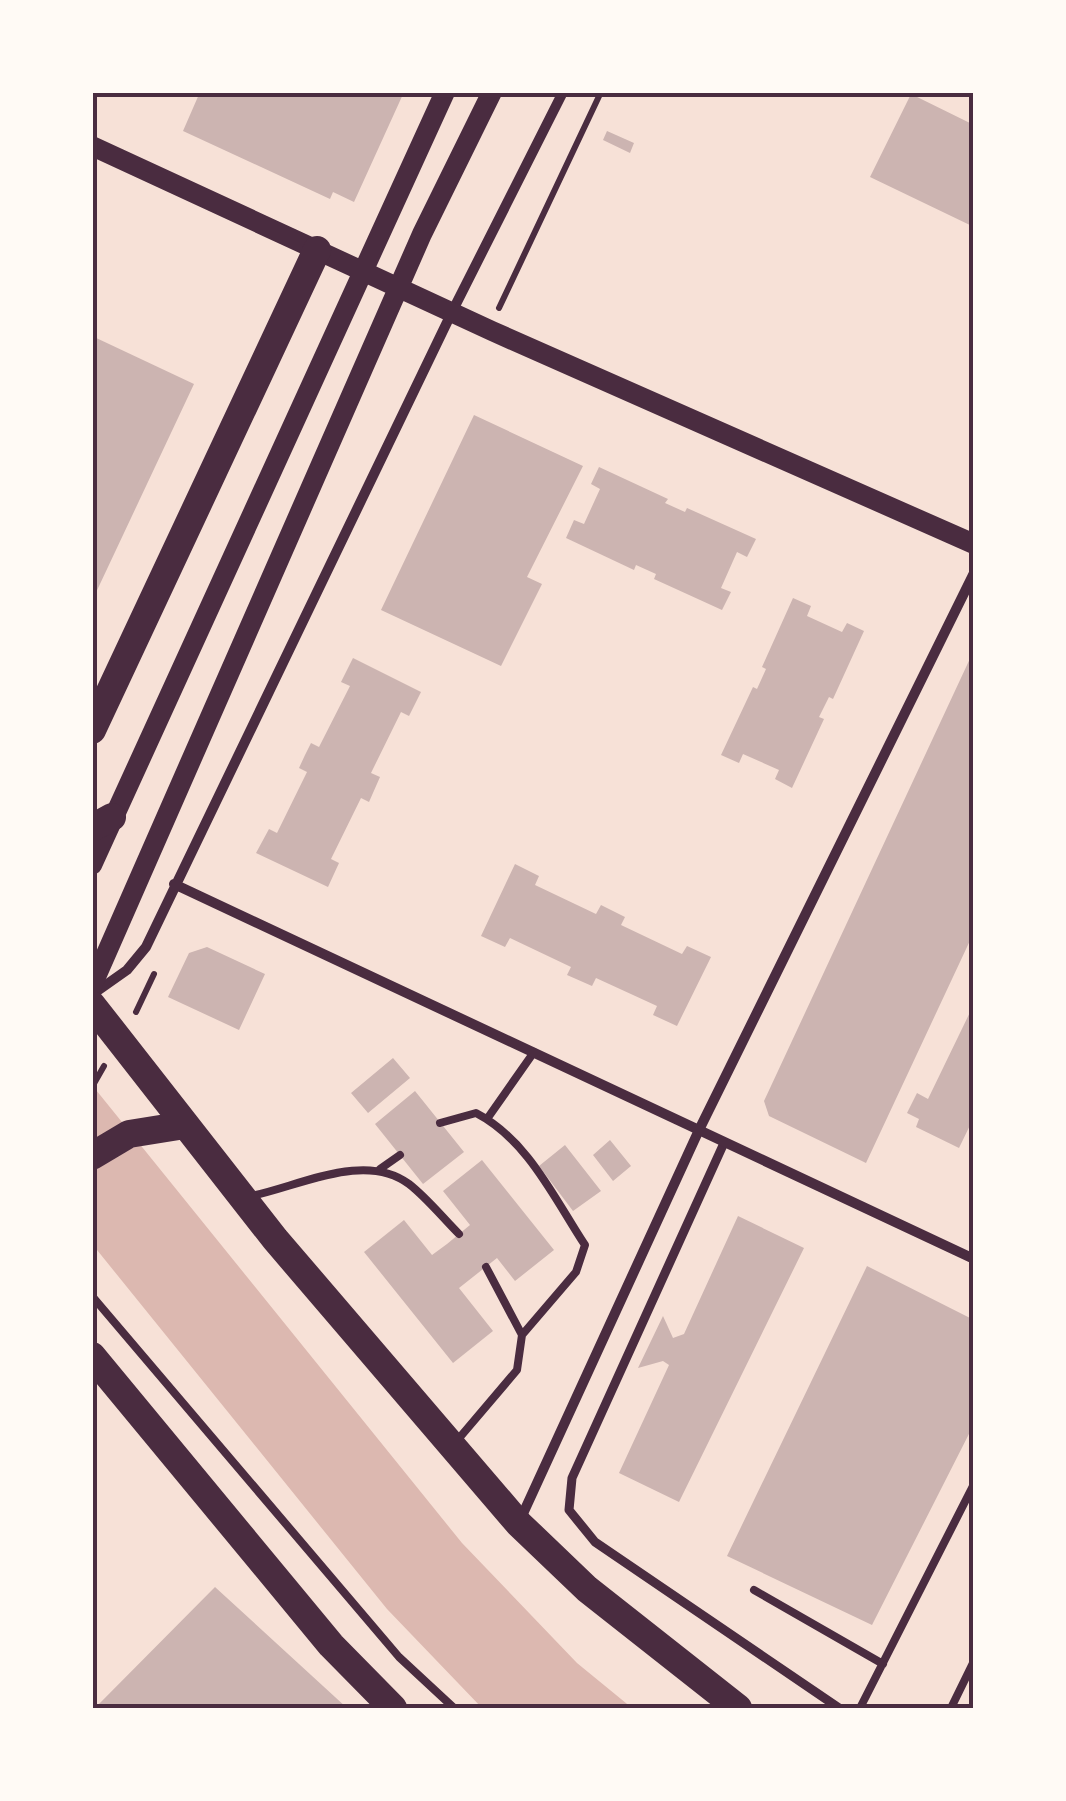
<svg xmlns="http://www.w3.org/2000/svg" width="1066" height="1801" viewBox="0 0 1066 1801" font-family="'Crimson Pro',serif">
	<rect width="100%" height="100%" fill="#f7e1d7"/>
	<path fill="#dcb8b0" d="M92 1085 462 1543 577 1663 632 1708H482L387 1609 93 1245Z"/>
	<path fill="#ccb4b1" d="M200 92H404L354 202 333 192 330 199 183 131Z
		M911 94 974 125V227L870 177Z
		M607 131 634 143 630 153 603 140Z
		M92 336 194 384 92 601Z
		M474 415 583 466 527 577 542 584 501 666 381 610Z
		M599 467 668 499 665 503 685 512 687 508 756 539 747 557 737 552 721 588 731 592 722 610 654 579 656 574 636 565 634 570 566 538 574 520 584 524 600 489 591 484Z
		M793 598 811 606 807 616 842 632 847 623 864 631 833 699 829 697 819 717 824 719 792 788 775 779 779 770 743 754 739 763 721 755 753 687 757 689 766 669 762 667Z
		M974 650V932L866 1163 769 1116 764 1101Z
		M353 658 421 692 409 716 401 712 371 773 380 777 369 802 361 798 331 859 339 863 328 887 256 853 269 829 277 833 307 772 299 768 305 755 311 743 319 747 350 686 341 682Z
		M515 864 539 876 535 885 596 914 601 905 625 917 621 925 682 954 687 946 711 957 677 1026 653 1015 657 1006 596 978 592 986 567 975 571 967 510 938 505 947 481 936Z
		M207 947 265 974 239 1030 168 997 189 953Z
		M974 1004V1117L959 1148 916 1127 919 1119 907 1113 917 1093 928 1099Z
		M393 1058 410 1078 368 1113 351 1093Z
		M415 1091 464 1152 423 1184 375 1124Z
		M610 1140 631 1166 613 1181 593 1155Z
		M565 1145 601 1191 573 1211 539 1166Z
		M482 1160 554 1250 515 1281 497 1258 459 1288 493 1331 453 1363 364 1252 404 1220 432 1255 447 1244 470 1225 443 1191Z
		M738 1216 804 1248 679 1502 619 1473 669 1365 663 1361 638 1368 663 1316 673 1338 684 1334Z
		M867 1266 974 1320V1424L872 1625 727 1556Z
		M215 1587 347 1708H95Z"/>
	<g fill="none" stroke-linecap="round" stroke-linejoin="round">
		<path stroke="#4a2c40" stroke-width="6" d="M499 308 601 92
			M136 1012 154 974
			M92 1087 104 1066"/>
		<path stroke="#4a2c40" stroke-width="8" d="M487 1119 534 1052
			M440 1123 476 1113C528 1140 554 1198 585 1245L576 1272 522 1335
			M380 1169 400 1155
			M251 1196C300 1186 365 1151 409 1184 427 1198 443 1218 459 1234
			M92 1296 399 1657 454 1708
			M455 1443 517 1370 522 1335 486 1267
			M754 1590 883 1664
			M860 1708 974 1484
			M951 1708 974 1661"/>
		<path stroke="#4a2c40" stroke-width="9" d="M724 1143 572 1478 569 1510 595 1542 839 1708"/>
		<path stroke="#4a2c40" stroke-width="10" d="M174 884 974 1259
			M93 994 127 970 146 947 452 312 563 92
			M521 1518 699 1130 974 573"/>
		<path stroke="#4a2c40" stroke-width="20" d="M92 146 492 331 974 544
			M92 865 445 92
			M92 986 422 234 492 92"/>
		<path stroke="#4a2c40" stroke-width="28" d="M92 730 317 250
			M92 828 112 817
			M92 1005 275 1239 519 1524 587 1589 738 1708
			M92 1156 129 1134 185 1125
			M92 1356 331 1645 393 1708"/>
	</g>
	<rect width="1066" height="1801" fill="none" stroke="#fffaf5" stroke-width="190"/>
	<rect x="95" y="95" width="876" height="1611" fill="none" stroke="#4a2c40" stroke-width="4"/>
</svg>
